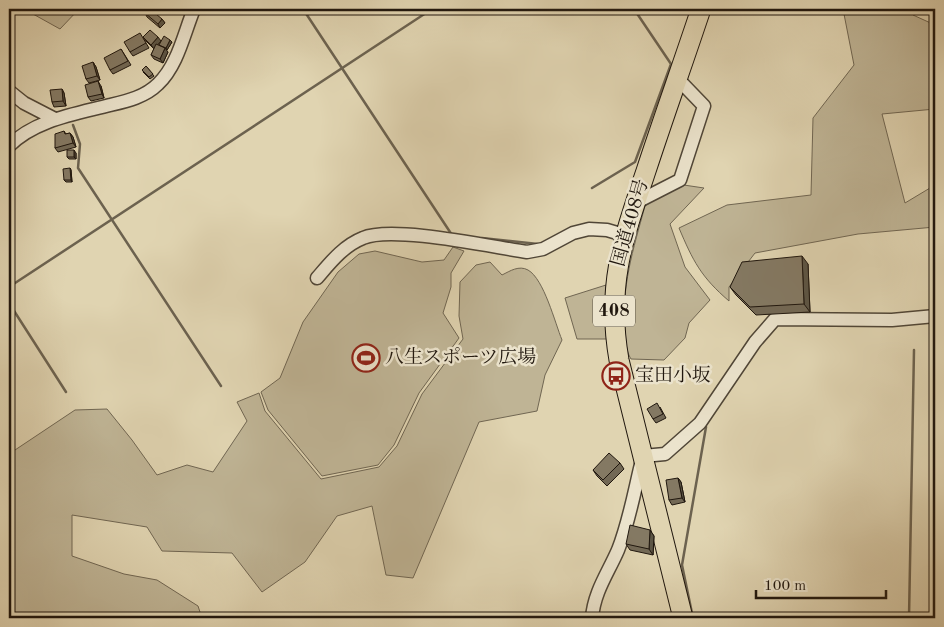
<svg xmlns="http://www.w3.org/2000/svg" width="944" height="627" viewBox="0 0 944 627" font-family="'Old Standard TT','Noto Serif JP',serif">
	<rect width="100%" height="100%" fill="#e0d4b1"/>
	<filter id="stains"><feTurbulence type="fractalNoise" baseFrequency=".004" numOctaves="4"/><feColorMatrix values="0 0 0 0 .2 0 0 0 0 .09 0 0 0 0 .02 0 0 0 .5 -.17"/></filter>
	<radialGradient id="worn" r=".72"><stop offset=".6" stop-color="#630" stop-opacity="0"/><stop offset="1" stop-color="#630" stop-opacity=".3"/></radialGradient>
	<path fill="#bfb495" stroke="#706652" d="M14 9H79L60 29 33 14Z
		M843 9H910L913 15 935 25V109L882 114 905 203 935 185V227L858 234 755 253 729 287V301C701 277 693 261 679 228L727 205 811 195 813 118 854 65Z
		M677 184 704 188 670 224 685 267 710 300 689 323 685 338 664 360 631 359C626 351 626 343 625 333 621 287 633 250 645 206Z
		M453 247 464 251 451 273V287L443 313 459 338 419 393 394 445 378 465 322 476 268 410 261 392 280 378 303 322 338 272 359 254 375 251 422 262 444 260Z
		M490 262 502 275C510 271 519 265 528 270 544 279 555 323 562 340L545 375 537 411 479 422 413 578 386 575 372 506 337 516 305 562 262 592 232 553 162 551 147 527 72 515V556L124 574 157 580 198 606 202 618H9V454L75 410 107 409 132 440 157 475 187 465 213 472 247 421 237 402 259 393 265 411 321 479 379 467 397 446 422 394 463 339 459 316 460 282 476 265Z
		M606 285 610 339H577L565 298Z"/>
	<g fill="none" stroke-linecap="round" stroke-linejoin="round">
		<path stroke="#6c624f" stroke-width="2.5" d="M303 9 452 235
			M73 125 80 144 78 168 221 386
			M592 188 635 162 671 64 634 9
			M482 238 538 244
			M9 287 432 9
			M9 303 66 392
			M693 618 682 565 706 427
			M909 618 914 350"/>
		<g stroke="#504637" stroke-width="15">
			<path id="minor" d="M9 91 24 103 55 119
				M9 146C35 120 75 114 110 105 127 101 145 97 158 84 178 65 184 33 194 9
				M635 203 680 180 704 106 677 78
				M317 278C330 263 343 246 363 238 392 225 492 247 527 252L543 249 573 233 589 229 607 230 624 235
				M592 618C594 592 608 573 618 550 630 520 635 487 643 456L665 454 700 423 755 342 775 319 892 320 935 316"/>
		</g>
		<g stroke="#20170e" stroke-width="21">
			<path id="highway" d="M683 618 619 360C606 286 623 239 646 171 664 116 683 63 701 9"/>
		</g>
		<use href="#minor" stroke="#ebe3cc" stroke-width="12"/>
		<use href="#highway" stroke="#e0d4b1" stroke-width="19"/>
	</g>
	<path fill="#726855" stroke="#20170e" d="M145 13 162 19 165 23 160 28 147 17Z
		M143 37 161 41 172 42 167 50H166L168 52 163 63 154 59 151 55 154 49 146 41Z
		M143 38 149 48 133 56 130 52Z
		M121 49 131 65 113 74 110 70Z
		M93 62 96 67 100 80 89 83 86 79Z
		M146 66 154 76 150 79 143 72Z
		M101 86 104 98 91 101 88 97Z
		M62 89 64 93 66 106 54 107 52 102Z
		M64 131 66 134 70 133 73 137 76 147 58 152 55 148Z
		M76 153V159H69L67 157Z
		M70 168 71 170 72 182H66L64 180Z
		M808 264 810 312 756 315 736 295 730 287Z
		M660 407 666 418 656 423 653 419Z
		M620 463 624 469 607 486 597 476 593 470Z
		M678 478 681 482 685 502 672 505 669 500Z
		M650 530 654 536 653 555 630 550 626 544Z"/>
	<path fill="#5c5545" stroke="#20170e" d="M162 19 165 23 160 28 158 24Z
		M158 37 161 41 154 49 151 45Z
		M170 40 172 42 167 50 166 48Z
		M165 48 168 52 163 63 160 59Z
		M93 62 96 67 100 80 97 76Z
		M98 81 101 86 104 98 102 94Z
		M62 89 64 93 66 106 63 101Z
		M70 133 73 137 76 147 73 143Z
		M74 150 76 153V159L74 157Z
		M70 168 71 170 72 182 71 180Z
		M802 256 808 264 810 312 804 304Z
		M678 478 681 482 685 502 682 498Z
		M650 530 654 536 653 555 649 549Z"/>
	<path fill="#847963" stroke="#20170e" d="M148 9H150L162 19 158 24 145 13Z
		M150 30 158 37 151 45 143 37Z
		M140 33 146 43 130 52 124 42Z
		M164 36 170 40 166 48 159 45Z
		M156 44 165 48 160 59 151 55Z
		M121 49 128 61 110 70 104 58Z
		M93 62 97 76 86 79 82 66Z
		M146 66 153 74 149 77 142 70Z
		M98 81 102 94 88 97 85 85Z
		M62 89 63 101 52 102 50 90Z
		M64 131 65 134 70 133 73 143 55 148V134Z
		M67 150H74V157H67Z
		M70 168 71 180H64L63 169Z
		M802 256 804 304 750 307 730 287 742 262Z
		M657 403 663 414 653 419 647 409Z
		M609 453 620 463 603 480 593 470Z
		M678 478 682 498 669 500 666 480Z
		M630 525 650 530 649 549 626 544Z"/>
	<defs>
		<g id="stadium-ring" transform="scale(1.4375)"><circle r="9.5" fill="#ebe3cc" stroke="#8f2418" stroke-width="1.5"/><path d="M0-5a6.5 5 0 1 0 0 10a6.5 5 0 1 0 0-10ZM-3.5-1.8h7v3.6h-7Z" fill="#8f2418"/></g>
		<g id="bus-ring" transform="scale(1.4375)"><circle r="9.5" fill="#ebe3cc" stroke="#8f2418" stroke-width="1.5"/><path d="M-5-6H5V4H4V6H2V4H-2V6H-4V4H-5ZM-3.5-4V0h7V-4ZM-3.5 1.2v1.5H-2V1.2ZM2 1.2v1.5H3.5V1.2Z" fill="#8f2418"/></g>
	</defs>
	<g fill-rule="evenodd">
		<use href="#stadium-ring" x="366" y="358"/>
		<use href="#bus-ring" x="616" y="376"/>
	</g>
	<g text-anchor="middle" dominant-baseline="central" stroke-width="5" stroke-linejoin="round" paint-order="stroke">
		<rect fill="#ebe3cc" stroke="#5d5447" stroke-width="1" x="593" y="295.5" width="42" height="31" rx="4"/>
		<g font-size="18" font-weight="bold" fill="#20170e">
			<text x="614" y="311">408</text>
		</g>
		<g font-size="19" fill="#20170e" stroke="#ebe3cc">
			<text transform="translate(631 223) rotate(-74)">国道408号</text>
		</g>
		<g font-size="19" fill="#20170e" stroke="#ebe3cc" text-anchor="start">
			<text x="385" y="358">八生スポーツ広場</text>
			<text x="635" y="376">宝田小坂</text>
		</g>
	</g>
	<rect width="944" height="627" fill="none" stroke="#e0d4b1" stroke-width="30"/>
	<rect x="10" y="10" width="924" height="607" fill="none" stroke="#20170e" stroke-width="2.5"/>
	<rect x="15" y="15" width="914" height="597" fill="none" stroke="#20170e"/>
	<path d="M756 590v8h130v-8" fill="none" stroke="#20170e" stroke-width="2.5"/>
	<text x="764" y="590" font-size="15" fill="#20170e" stroke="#ebe3cc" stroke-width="4" paint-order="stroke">100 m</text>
	<rect width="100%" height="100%" filter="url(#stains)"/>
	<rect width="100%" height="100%" fill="url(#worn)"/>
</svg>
